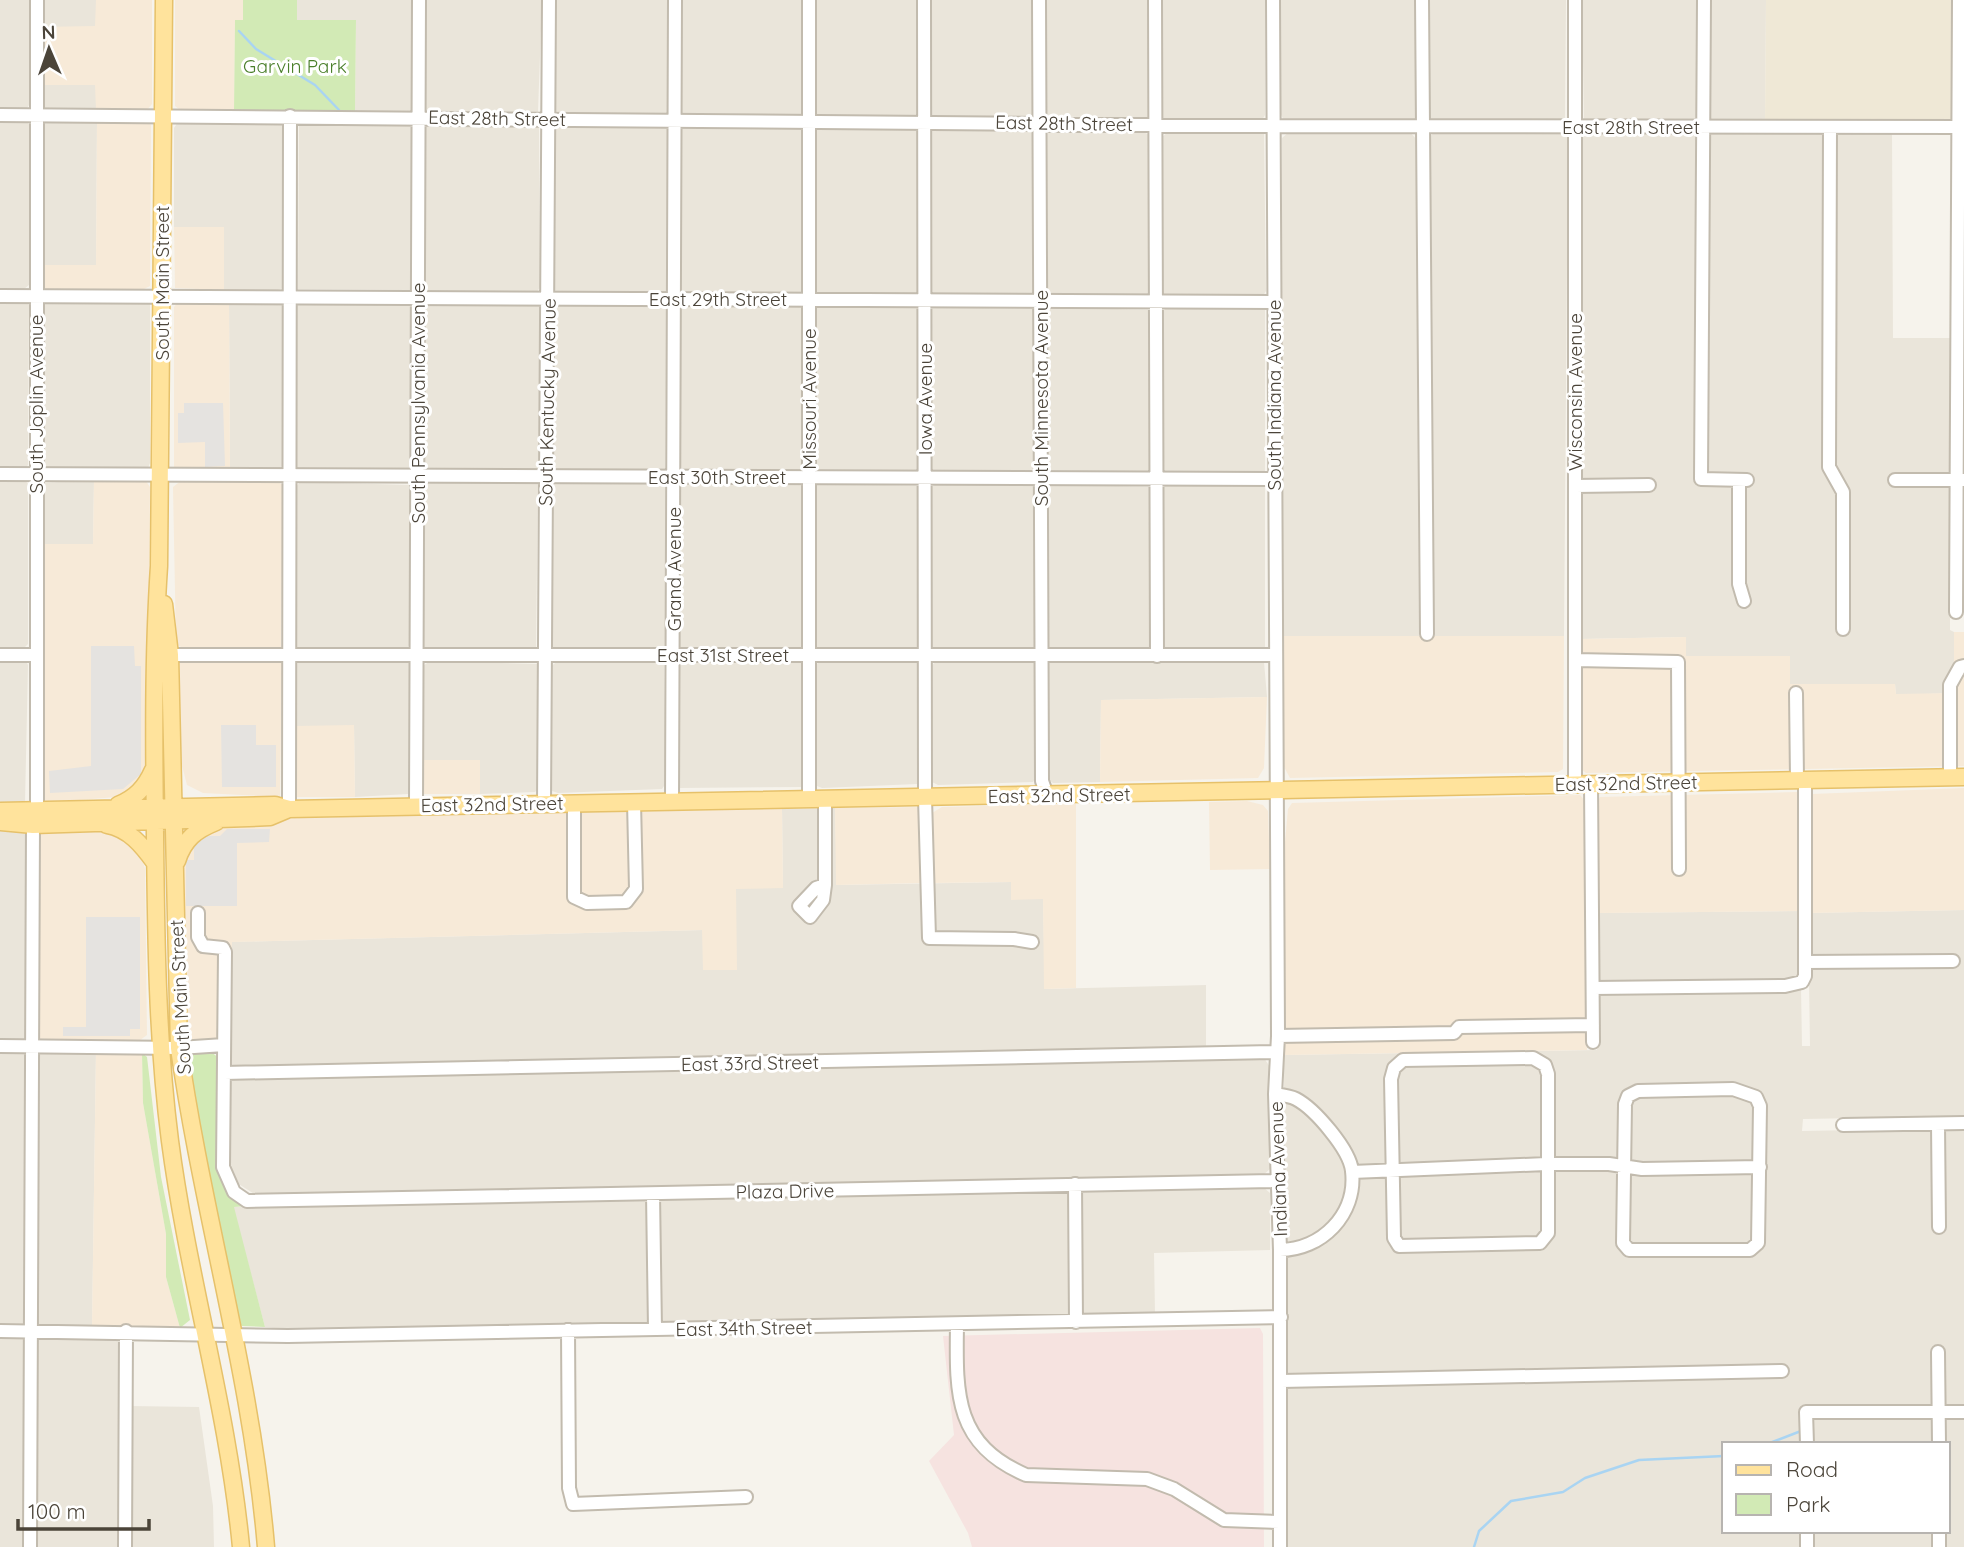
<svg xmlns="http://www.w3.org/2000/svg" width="1964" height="1547" viewBox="0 0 1964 1547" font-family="Quicksand,sans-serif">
	<rect width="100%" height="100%" fill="#f6f3ec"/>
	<path fill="#eae5da" d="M0 0H30L29 105 26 110 0 109Z
		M41 0H96V27H41Z
		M297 0H413L411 111 355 112 356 20H297Z
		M425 0H542L538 112 426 111Z
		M553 0H670L667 114H558L553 111Z
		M681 0H802L801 115 683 113 680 109Z
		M813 0H918L917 116 815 115Z
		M929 0H1034L1032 117 931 116Z
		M1045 0H1150L1148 119 1046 116Z
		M1161 0H1265V115L1262 120 1162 118Z
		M1281 0H1566L1565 119 1284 120 1281 115Z
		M1582 0H1697L1696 120 1584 121Z
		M1708 0H1766L1765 122 1710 121 1708 117Z
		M41 85H96V110H44Z
		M0 121H26L30 125 29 285 24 289H0Z
		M43 121H97L96 265H40Z
		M178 122 284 125 283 288 278 290H224V227H174V128Z
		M299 123 413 126 410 290 298 289Z
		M426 124 539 127 540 287 537 292H431L425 289Z
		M555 126H666L669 131 668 289 666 293 556 292 553 289Z
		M682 128 802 129V292H682L680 287Z
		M815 128 918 130V294L815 293Z
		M934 128 1034 132 1035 290 1032 295 931 293 930 131Z
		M1050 130 1143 132 1150 135V293L1147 296 1046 293V135Z
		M1169 131 1264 134 1266 291 1263 296 1163 295 1161 138Z
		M1289 132H1410L1417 140 1419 636H1282V138Z
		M1435 132H1561L1568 137 1564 636H1431L1428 138Z
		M1589 133H1892L1893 338H1951L1950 630 1954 632 1955 693 1896 695 1895 684H1790L1789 656H1686V637L1581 639V137Z
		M0 300 27 301 29 305 28 465 25 469H0Z
		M42 301 150 304V463L148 468 42 469Z
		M229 301 282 302 284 307V464L278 470H230Z
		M298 303 412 306 409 469 297 468 296 308Z
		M426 304 539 305V469L535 471 423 469Z
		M685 304 802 307 801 471 680 469V311Z
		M554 305H661L667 308 665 471 553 469Z
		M819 305 919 308 917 471 815 470V308Z
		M934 307 1034 309 1033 472 932 471 930 310Z
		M1051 307 1149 310V473L1047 470 1046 312Z
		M1166 308 1265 310V471L1261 474 1162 471V313Z
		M0 480H25L28 484V644L23 649H0Z
		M94 480 93 544H39L40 483Z
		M300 482 411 485V643L406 649 296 648 295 488Z
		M428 482 538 484 536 649 424 648 423 488Z
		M685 482 803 485 804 645 800 649 679 650 680 487Z
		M557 483 665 484V649L551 648 552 485Z
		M817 483 919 486 918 649H816L814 488Z
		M936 484 1033 486 1035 646 1032 650 932 649 930 488Z
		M1051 484 1150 487 1151 645 1149 650 1047 648 1046 489Z
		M1166 485 1265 487V649L1163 648V487Z
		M0 660 26 661 28 665 25 803 0 804Z
		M430 661 538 664V789L535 792 480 794V760H423V666Z
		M558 661 664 662 666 783 662 789 558 793 552 791 550 667Z
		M687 661 804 663 802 787 679 788 678 667Z
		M820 661H915L919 664 917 784 822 788 817 786 815 666Z
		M937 661 1034 663 1036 777 1033 782 938 785 932 782 931 666Z
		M1052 661 1264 662 1267 697 1101 700 1100 782 1053 783 1048 779 1047 664Z
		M298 662 405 661 411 664 410 789 408 794 355 797 354 726H295V667Z
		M835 808 837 885 1011 882 1043 899 1045 989 1206 985V1047L237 1067 231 1064V942L703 930 736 888 783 887 782 809Z
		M0 829 24 832 29 846 26 1040 0 1042Z
		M1964 910V1116L1803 1119 1802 1131 1964 1128V1547H1812V1531H1948V1444H1724V1531H1802V1547H1285L1284 1055 1597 1050V1000L1601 993 1801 987 1802 1046H1810L1808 913Z
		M1801 911V975L1794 980H1599V913Z
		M0 1051 26 1053V1321L23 1326 0 1327Z
		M96 1051 92 1327 39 1326 36 1323 38 1053Z
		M1264 1058 1270 1067V1169L1262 1176 256 1195 237 1183 230 1164V1084L234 1078Z
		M1263 1187 1270 1193V1250L1154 1253 1155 1314 292 1330 265 1327 233 1207Z
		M0 1335 25 1336 26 1340V1547H0Z
		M38 1336 120 1338 121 1547H34Z
		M129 1406 199 1407 213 1506 214 1547H128Z"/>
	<path fill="#f7ead8" d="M96 0H152V104L147 110H96L95 85H41V27L95 26Z
		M175 0H243V20H235L234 110H180L175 106Z
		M97 121 148 122 151 125 150 286 144 289H43L40 265H96Z
		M174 227H224V290L175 288Z
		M179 301H229L230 470 174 467V307Z
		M94 480 146 481 150 487 148 764 137 788 117 797 40 803 39 544H93Z
		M182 480 278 482 283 485 281 649 186 650 176 644 173 487Z
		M1954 632H1964V766L1586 773 1581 769V639L1686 637V656H1790V684H1895L1896 694 1954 693Z
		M1282 636H1564L1563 769 1558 772 1290 778 1283 765Z
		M181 661 282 663 280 797 203 793 187 785 178 750V663Z
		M1267 697 1264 768 1258 778 1100 782 1101 700Z
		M354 725 355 797H297L295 726Z
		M423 760H480V794H424Z
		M1964 788V910L1808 913 1812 794Z
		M1797 792 1800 797 1801 911 1599 913 1597 802 1600 797Z
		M1580 795 1586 802 1587 1050 1284 1055 1283 864 1288 809 1292 803Z
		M1247 801 1263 805 1268 811 1270 869 1210 870 1209 802Z
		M1076 804V988L1044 989 1043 899 1011 900V882L932 883V813L942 807Z
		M921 807 925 883 836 885 835 808Z
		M782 809 783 888 736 889 737 970H703L702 930 232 942 230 1040 186 1041 180 861 208 829 247 820 300 818Z
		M109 831 118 832 142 858 145 869 147 1035 136 1043 39 1042V834Z
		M96 1051 142 1053 143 1103 166 1234V1277L180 1328 92 1327Z"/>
	<path fill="#efe8d6" d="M1766 0H1953L1951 120 1948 123 1932 119H1769L1765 122Z"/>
	<path fill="#f6e3e0" d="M1260 1328 1263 1334 1264 1547H972L968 1533 929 1461 954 1435 943 1336Z"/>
	<path fill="#d2eab5" d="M243 0H297V20H356L355 112 234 110 235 20H243Z
		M211 1052 219 1058V1153L247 1206 234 1207 265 1327 242 1326 236 1322 185 1059 191 1053Z
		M142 1053 147 1057 161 1177 190 1320 180 1328 166 1277V1234L143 1103Z"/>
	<path fill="#e5e3e0" d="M184 403H223L225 466 205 467V442L178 443V413H184Z
		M91 646H134L135 666H141V774L123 789 50 793 49 771 91 766Z
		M221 725H256V745H276V787H222Z
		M227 829H270L269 842 237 843V906H186V860H194V845L197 840 206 836H220Z
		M86 917H140V1029H130V1036H63V1027H86Z"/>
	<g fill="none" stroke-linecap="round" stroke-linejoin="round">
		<path stroke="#a9d4f2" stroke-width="2.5" d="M239 31 256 49 315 85 339 110
			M1767 1444 1801 1431
			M1474 1547 1479 1531 1511 1501 1563 1492 1585 1478 1639 1460 1724 1456"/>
		<g stroke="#c2bbae" stroke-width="16">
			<path id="minor" d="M37 0V809
				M809 0V799
				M924 0 925 798 929 938 1014 939 1032 942
				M1039 0 1042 781 1047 795
				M1155 0 1157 656
				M1273 0 1278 1036 1275 1094 1280 1250V1547
				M1422 0 1427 634
				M1575 0V785
				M1704 0 1701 479 1747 480
				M0 115 1273 126 1964 127
				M1830 127 1829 467 1843 492V629
				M0 296 1274 302
				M0 474 1275 479
				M1739 480V584L1744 601
				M1895 480H1964
				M1575 486 1649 485
				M1956 612 1959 0
				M0 655H35
				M170 655H1275
				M1575 660 1678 662 1679 869
				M1796 693 1797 779
				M1950 777V685L1960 667 1964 666
				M1591 784 1593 1042
				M825 799V885
				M672 802 675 0
				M574 803V897L587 903 626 902 636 889 634 802
				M544 804 549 0
				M416 806 419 0
				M289 809 290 116
				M825 885 823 900 810 917 799 906 816 888Z
				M198 913V937L203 946 223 948 225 952 223 1167 234 1192 247 1201 1276 1181
				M1805 962 1953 961
				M1593 988 1785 986 1802 982 1805 976V779
				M1278 1036 1454 1033 1459 1027 1593 1025
				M0 1046 179 1048 224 1045
				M1533 1058 1545 1065 1548 1074V1233L1540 1243 1399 1246 1394 1238 1391 1079 1394 1068 1403 1060Z
				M224 1073 1277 1052
				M1733 1089 1756 1097 1760 1106 1758 1243 1750 1250H1629L1623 1243 1625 1104 1628 1096 1638 1091Z
				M1275 1094C1282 1095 1290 1096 1296 1099 1315 1109 1350 1150 1352 1171 1357 1215 1321 1250 1280 1250
				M1938 1124 1939 1227
				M1843 1125 1964 1123
				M1352 1172 1546 1164H1609L1642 1169 1760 1167
				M1075 1184 1076 1322
				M653 1194 655 1329
				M957 1324C956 1394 954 1444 1026 1475L1147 1479 1174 1489 1224 1520 1280 1522
				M568 1330 569 1488 573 1504 746 1497
				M0 1331 288 1336 1281 1317
				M1938 1352 1939 1444
				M1281 1381 1782 1371
				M1807 1444 1806 1412H1964
				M1807 1531V1547
				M1939 1531V1547
				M30 1547 33 825
				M125 1547 126 1331"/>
		</g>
		<g stroke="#e6c16a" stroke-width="19">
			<path id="major" d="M164 0 159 566C153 656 154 745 155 836 156 938 157 1040 170 1141 188 1278 228 1410 241 1547
				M164 604 170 655 179 1048C203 1216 252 1378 266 1547
				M118 805C135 798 145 788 153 770
				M0 811 275 805 289 809 1964 777
				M0 822 33 825 249 818 270 817 289 809
				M107 825C129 829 142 845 155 863
				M177 861C184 839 196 830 216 822"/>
		</g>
		<use href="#minor" stroke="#fff" stroke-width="12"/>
		<use href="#major" stroke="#ffe39c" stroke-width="16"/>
	</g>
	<g text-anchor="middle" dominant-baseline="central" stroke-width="6" stroke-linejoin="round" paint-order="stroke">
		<g font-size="19" fill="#4a7f2a" stroke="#fff">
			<text x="295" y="66">Garvin Park</text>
		</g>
		<g font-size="19" fill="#4b4439" stroke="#fff">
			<text transform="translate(497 118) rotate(1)">East 28th Street</text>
			<text transform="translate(1064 123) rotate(1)">East 28th Street</text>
			<text x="1631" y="127">East 28th Street</text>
			<text transform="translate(162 283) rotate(-90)">South Main Street</text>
			<text x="718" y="299">East 29th Street</text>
			<text transform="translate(1575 392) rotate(-90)">Wisconsin Avenue</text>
			<text transform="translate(1274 395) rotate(-90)">South Indiana Avenue</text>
			<text transform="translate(1041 398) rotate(-90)">South Minnesota Avenue</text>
			<text transform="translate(809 399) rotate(-90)">Missouri Avenue</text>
			<text transform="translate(925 399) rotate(-90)">Iowa Avenue</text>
			<text transform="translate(547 402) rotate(-89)">South Kentucky Avenue</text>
			<text transform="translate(418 403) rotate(-90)">South Pennsylvania Avenue</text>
			<text transform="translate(36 404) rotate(-90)">South Joplin Avenue</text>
			<text x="717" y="477">East 30th Street</text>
			<text transform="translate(674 569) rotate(-90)">Grand Avenue</text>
			<text x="723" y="655">East 31st Street</text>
			<text transform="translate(1626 783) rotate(-1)">East 32nd Street</text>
			<text transform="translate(1059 795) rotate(-1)">East 32nd Street</text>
			<text transform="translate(492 804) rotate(-1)">East 32nd Street</text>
			<text transform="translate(180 997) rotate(-93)">South Main Street</text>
			<text transform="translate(750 1063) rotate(-1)">East 33rd Street</text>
			<text transform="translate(1278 1169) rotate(-92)">Indiana Avenue</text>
			<text transform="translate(785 1191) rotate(-1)">Plaza Drive</text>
			<text transform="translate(744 1328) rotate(-1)">East 34th Street</text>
		</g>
	</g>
	<rect x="1722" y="1442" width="228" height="91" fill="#ffffff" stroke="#b7b4b0" stroke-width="2"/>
	<rect x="1736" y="1465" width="35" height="10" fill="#ffe39c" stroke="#b7b4b0" stroke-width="2"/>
	<text x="1786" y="1477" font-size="21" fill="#4b4439">Road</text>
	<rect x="1736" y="1494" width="35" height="21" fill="#d2eab5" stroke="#b7b4b0" stroke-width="2"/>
	<text x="1786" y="1512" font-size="21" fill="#4b4439">Park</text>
	<g transform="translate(49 49) rotate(358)" stroke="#ffffff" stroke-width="5" paint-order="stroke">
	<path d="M0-5L12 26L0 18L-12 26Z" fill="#4b4439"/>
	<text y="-10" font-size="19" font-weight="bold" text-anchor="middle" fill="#4b4439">N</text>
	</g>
	<path d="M18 1519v10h131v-10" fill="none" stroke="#4b4439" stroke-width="3.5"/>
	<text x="28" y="1519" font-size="21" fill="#4b4439" stroke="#ffffff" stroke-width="5" paint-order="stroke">100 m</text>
</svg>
